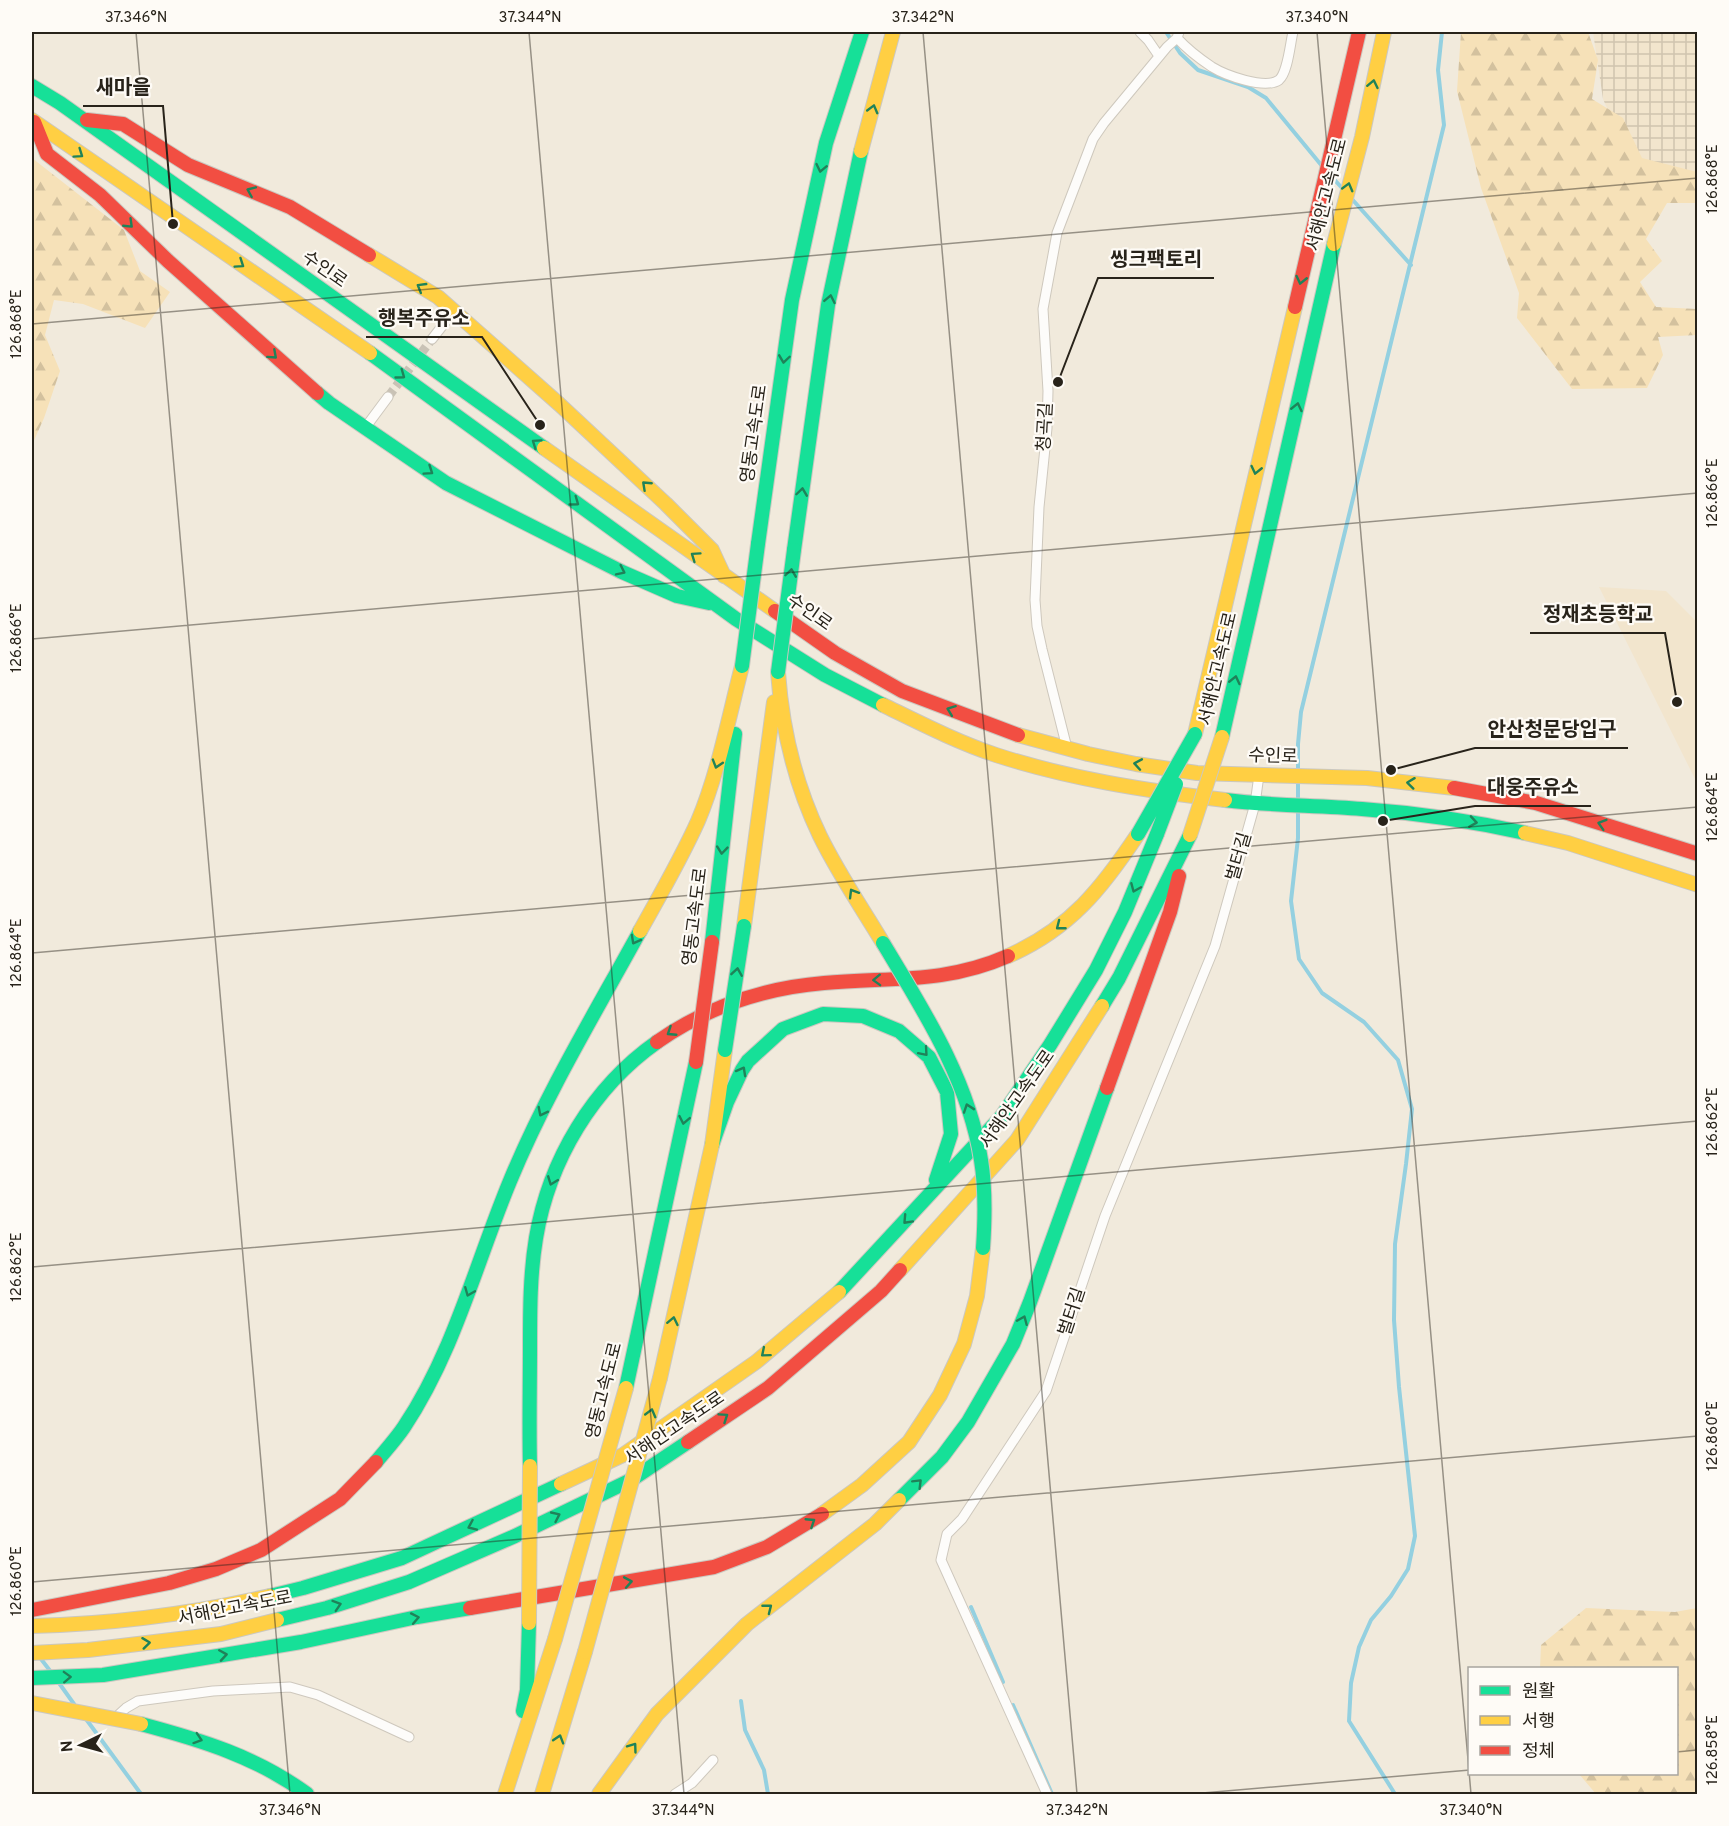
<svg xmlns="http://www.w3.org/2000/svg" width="1729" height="1826" viewBox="0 0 1729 1826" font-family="Overpass,'Noto Sans KR',sans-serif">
	<defs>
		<pattern id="industrial-grid" width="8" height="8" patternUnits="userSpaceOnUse" patternTransform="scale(1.5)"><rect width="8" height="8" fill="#f2e5cd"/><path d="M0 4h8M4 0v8" fill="none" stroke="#d0c4af"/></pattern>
		<pattern id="forest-firs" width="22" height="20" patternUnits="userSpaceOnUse" patternTransform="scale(1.5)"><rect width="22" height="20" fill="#f6e1b8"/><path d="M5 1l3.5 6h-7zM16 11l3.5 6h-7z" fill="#d3c19e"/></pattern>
	</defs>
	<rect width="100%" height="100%" fill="#f1eadc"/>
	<path fill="#f2e5cd" d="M1599 587 1666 591 1697 622V783Z"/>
	<path fill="url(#industrial-grid)" d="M1593 32H1697V184L1626 151 1603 99Z"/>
	<path fill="url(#forest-firs)" d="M1461 32H1588L1598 60 1592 99 1623 118 1642 158 1697 172V203H1667L1646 239 1662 261 1640 282 1656 307 1697 309V335L1658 337 1663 355 1647 388 1572 389 1517 318 1519 293 1481 188 1457 91Z
		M32 158 124 230 140 271 170 292 145 328 83 304 54 300 45 335 60 371 44 418 32 445Z
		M1586 1608 1675 1612 1697 1608V1794H1596L1579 1774H1676V1668H1540L1541 1645Z"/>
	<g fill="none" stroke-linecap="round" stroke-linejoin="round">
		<path stroke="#94d0e0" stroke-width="4" d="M1166 32 1180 53 1198 70 1248 87 1266 98 1322 166
			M1331 176 1342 188
			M1351 198 1411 265
			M1298 772V744L1301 712 1444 125 1438 70 1442 32
			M1298 779V802
			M1298 809V838L1291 901 1299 959 1322 993 1364 1022 1398 1060 1412 1109 1406 1164 1395 1244 1394 1320 1399 1387 1415 1536 1408 1569 1391 1596 1371 1620 1359 1647 1351 1683 1349 1721 1395 1794
			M971 1607 1003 1682
			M41 1659 51 1672
			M59 1683 74 1704
			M741 1701 745 1730 764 1770 768 1794
			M1013 1705 1052 1794
			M86 1719 141 1794"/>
		<path stroke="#c9c2b5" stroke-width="9" stroke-dasharray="9 4.5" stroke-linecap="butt" d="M388 397 432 339"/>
		<g stroke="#cec8bd" stroke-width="11">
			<path id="street" d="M1140 32 1148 40 1159 56
				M1177 38C1187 49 1200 59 1212 67 1225 75 1265 90 1279 80 1288 72 1290 44 1293 32
				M432 339 454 311
				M365 428 388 397
				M1067 748 1042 649 1037 626 1035 600 1039 507 1047 428 1048 391 1043 309 1057 233 1093 139 1104 123 1167 47 1177 38 1179 32
				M115 1718 126 1708 138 1701 213 1691 290 1687 318 1695 409 1737
				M675 1794 692 1783 713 1760
				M1047 1794 941 1560 947 1534 962 1519 1046 1391 1105 1216 1215 946 1255 804 1259 775"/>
		</g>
		<g stroke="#cbc8c0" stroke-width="16">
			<path id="fast" d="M32 86 60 103 544 448
				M370 353 736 619 825 675 883 705
				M317 393 329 403 446 483 622 572 677 596 709 603
				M758 544 792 300 826 143 862 32
				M794 550 828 305 861 151
				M1222 737 1334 244
				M1225 800C1271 806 1317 805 1362 809 1417 813 1472 821 1525 833
				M712 942 735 734
				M1102 1006 1119 978 1190 835
				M712 1145 727 1102 742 1070 748 1061 783 1029 823 1014 863 1016 899 1031 929 1057 947 1092 951 1134 936 1180
				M839 1292 1002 1116 1050 1045 1096 970 1125 912 1157 834
				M626 1388 696 1062
				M376 1462C385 1451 396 1439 404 1427 454 1352 476 1263 510 1181 546 1094 595 1013 640 931
				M530 1466C529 1426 530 1387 530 1347 530 1311 530 1274 536 1238 549 1160 593 1087 657 1042
				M899 1500 942 1457 968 1422 1013 1344 1030 1302 1107 1088
				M270 1596 303 1588 402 1558 561 1484
				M277 1620 327 1608 409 1582 515 1536 631 1480 688 1442
				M32 1678 103 1675 301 1642 417 1617 470 1608
				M523 1711 527 1690 529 1623
				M141 1724C201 1740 257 1757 307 1794"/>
		</g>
		<g stroke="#cbc8c0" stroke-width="16">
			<path id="slow" d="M32 120 370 353
				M861 151 893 32
				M1334 244 1362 137 1384 32
				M369 255 438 297 559 404 666 504 712 550 724 576
				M544 448 775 611
				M778 672C782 729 795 784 820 836 838 873 862 908 883 943
				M883 705C920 723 957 742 996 755 1070 779 1148 791 1225 800
				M1195 734 1295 307
				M1018 735 1088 754 1136 764 1197 773 1367 778 1454 788
				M1525 833 1568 843 1698 885
				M744 926 774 702
				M640 931C660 895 681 859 698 821 718 774 729 716 742 666
				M1008 956C1070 929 1102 888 1138 834
				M900 1270 1017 1140 1102 1006
				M660 1378 712 1145 725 1050
				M561 1484 623 1455 756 1362 839 1292
				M822 1514 862 1485 909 1442 940 1395 964 1344 977 1296 983 1248
				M32 1626C113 1624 191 1614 270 1596
				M32 1653 88 1650 221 1634 277 1620
				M505 1794 555 1639
				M542 1794 585 1652
				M599 1794 657 1714 747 1624 875 1524 899 1500"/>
		</g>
		<g stroke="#cbc8c0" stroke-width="16">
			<path id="jam" d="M87 120 123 124 188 165 290 207 369 255
				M34 122 47 154 100 195 168 261 317 393
				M1295 307 1359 32
				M775 611 835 653 902 691 1018 735
				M1454 788 1536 803 1698 854
				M657 1042C707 1007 764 988 824 983 891 977 944 984 1008 956
				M1107 1088 1170 912 1179 876
				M688 1442 768 1388 881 1291 900 1270
				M470 1608 714 1567 767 1547 822 1514
				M32 1610 169 1583 216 1569 261 1550 340 1499 376 1462"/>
		</g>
		<use href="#street" stroke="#fdfcfa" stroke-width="9"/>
		<use href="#fast" stroke="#16e098" stroke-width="14"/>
		<use href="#slow" stroke="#ffcf43" stroke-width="14"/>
		<use href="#jam" stroke="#f24e42" stroke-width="14"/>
		<g stroke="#cbc8c0" stroke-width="16" stroke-linecap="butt">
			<path id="fast-bridge" d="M742 666 758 544
				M778 672 794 550
				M1138 834 1195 734
				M1157 834 1176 784
				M883 943C924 1011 969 1081 981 1160 986 1190 985 1219 983 1248
				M725 1050 744 926"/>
		</g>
		<g stroke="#cbc8c0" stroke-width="16" stroke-linecap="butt">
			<path id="slow-bridge" d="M1190 835 1222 737
				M529 1623 530 1466
				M555 1639 626 1388
				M585 1652 660 1378
				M32 1703 141 1724"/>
		</g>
		<g stroke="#cbc8c0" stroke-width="16" stroke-linecap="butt">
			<path id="jam-bridge" d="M696 1062 712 942"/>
		</g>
		<use href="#fast-bridge" stroke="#16e098" stroke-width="14"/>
		<use href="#slow-bridge" stroke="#ffcf43" stroke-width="14"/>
		<use href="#jam-bridge" stroke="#f24e42" stroke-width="14"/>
	</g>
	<defs><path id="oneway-chevron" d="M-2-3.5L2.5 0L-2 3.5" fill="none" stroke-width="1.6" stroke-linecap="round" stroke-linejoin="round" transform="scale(1.5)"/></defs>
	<g stroke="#1f8259">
		<use href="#oneway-chevron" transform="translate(1373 84) rotate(-78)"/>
		<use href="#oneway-chevron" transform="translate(873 109) rotate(-75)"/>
		<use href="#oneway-chevron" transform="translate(79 154) rotate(35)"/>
		<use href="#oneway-chevron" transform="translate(821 168) rotate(102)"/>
		<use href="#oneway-chevron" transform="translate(1348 187) rotate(-75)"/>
		<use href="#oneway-chevron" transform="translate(251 191) rotate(-157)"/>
		<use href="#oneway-chevron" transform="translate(129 224) rotate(44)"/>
		<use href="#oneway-chevron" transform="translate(240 264) rotate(34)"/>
		<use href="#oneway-chevron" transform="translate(1301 280) rotate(103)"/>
		<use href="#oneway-chevron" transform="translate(421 287) rotate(-149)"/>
		<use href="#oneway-chevron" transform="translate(830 299) rotate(-79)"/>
		<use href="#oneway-chevron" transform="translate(273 355) rotate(42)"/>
		<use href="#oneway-chevron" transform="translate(784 359) rotate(98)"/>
		<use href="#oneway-chevron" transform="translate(401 375) rotate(36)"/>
		<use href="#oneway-chevron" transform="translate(1297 407) rotate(-77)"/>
		<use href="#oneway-chevron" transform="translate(536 443) rotate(-145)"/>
		<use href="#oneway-chevron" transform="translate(1256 470) rotate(103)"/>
		<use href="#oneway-chevron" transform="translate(429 471) rotate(34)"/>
		<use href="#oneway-chevron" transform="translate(646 485) rotate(-137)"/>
		<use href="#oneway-chevron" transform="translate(802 492) rotate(-82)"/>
		<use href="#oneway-chevron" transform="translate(575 502) rotate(36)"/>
		<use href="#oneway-chevron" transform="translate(695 556) rotate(-145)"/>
		<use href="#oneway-chevron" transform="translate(621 571) rotate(26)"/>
		<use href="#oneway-chevron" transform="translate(791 573) rotate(-82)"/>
		<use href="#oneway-chevron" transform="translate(1235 680) rotate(-77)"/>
		<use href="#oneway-chevron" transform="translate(951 710) rotate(-159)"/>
		<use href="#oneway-chevron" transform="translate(717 764) rotate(107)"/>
		<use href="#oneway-chevron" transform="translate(1138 764) rotate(-170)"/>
		<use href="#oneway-chevron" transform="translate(1411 783) rotate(-173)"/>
		<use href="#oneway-chevron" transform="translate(1473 822) rotate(9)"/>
		<use href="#oneway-chevron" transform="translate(1602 824) rotate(-163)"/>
		<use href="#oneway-chevron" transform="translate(722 850) rotate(96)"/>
		<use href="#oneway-chevron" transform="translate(1135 888) rotate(113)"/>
		<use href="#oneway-chevron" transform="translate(853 893) rotate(-121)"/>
		<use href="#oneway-chevron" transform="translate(1060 926) rotate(142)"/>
		<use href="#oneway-chevron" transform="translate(635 940) rotate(119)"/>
		<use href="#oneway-chevron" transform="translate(737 972) rotate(-81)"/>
		<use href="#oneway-chevron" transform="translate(877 980) rotate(178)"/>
		<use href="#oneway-chevron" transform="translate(671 1032) rotate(147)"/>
		<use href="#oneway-chevron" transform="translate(924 1052) rotate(49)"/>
		<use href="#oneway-chevron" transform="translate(742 1071) rotate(-61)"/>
		<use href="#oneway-chevron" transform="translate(968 1108) rotate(-109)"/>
		<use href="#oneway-chevron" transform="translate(542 1112) rotate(117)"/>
		<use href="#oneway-chevron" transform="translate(684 1120) rotate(101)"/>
		<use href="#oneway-chevron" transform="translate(552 1181) rotate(111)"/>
		<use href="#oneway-chevron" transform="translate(907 1220) rotate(133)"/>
		<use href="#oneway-chevron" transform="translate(469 1292) rotate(112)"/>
		<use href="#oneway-chevron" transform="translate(1023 1320) rotate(-67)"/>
		<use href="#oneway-chevron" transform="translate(673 1321) rotate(-78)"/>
		<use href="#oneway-chevron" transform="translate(765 1353) rotate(140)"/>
		<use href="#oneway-chevron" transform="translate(651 1413) rotate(-75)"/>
		<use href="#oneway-chevron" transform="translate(724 1417) rotate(-34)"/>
		<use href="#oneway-chevron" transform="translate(918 1483) rotate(-45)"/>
		<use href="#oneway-chevron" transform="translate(556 1516) rotate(-25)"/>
		<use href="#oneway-chevron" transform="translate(811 1522) rotate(-33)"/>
		<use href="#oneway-chevron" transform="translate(472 1526) rotate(156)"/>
		<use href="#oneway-chevron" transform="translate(628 1582) rotate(-10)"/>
		<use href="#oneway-chevron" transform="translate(337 1605) rotate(-18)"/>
		<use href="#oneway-chevron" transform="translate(768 1608) rotate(-38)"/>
		<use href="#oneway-chevron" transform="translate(415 1618) rotate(-11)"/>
		<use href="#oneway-chevron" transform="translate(146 1643) rotate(-7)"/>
		<use href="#oneway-chevron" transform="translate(223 1655) rotate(-9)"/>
		<use href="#oneway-chevron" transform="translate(67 1677) rotate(-2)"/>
		<use href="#oneway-chevron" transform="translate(198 1739) rotate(18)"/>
		<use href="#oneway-chevron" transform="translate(559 1739) rotate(-73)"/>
		<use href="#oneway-chevron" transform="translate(633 1747) rotate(-54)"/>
	</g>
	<path fill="none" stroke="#28231a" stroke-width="1.5" stroke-opacity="0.45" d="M136 32 290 1794M529 32 684 1794M923 32 1077 1794M1317 32 1471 1794M32 324 1698 178M32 639 1698 493M32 953 1698 807M32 1267 1698 1121M32 1582 1698 1436M1676 1752 1698 1750M1191 1794 1470 1770"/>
	<g text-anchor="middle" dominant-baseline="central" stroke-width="4.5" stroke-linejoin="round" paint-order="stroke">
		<g font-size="18" fill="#28231a" stroke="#fefbf6">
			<text transform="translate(1328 195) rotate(-76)">서해안고속도로</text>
			<text transform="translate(324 270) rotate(35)">수인로</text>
			<text transform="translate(1046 427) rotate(-87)">청곡길</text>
			<text transform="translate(755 434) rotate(-82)">영동고속도로</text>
			<text transform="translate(809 613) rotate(35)">수인로</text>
			<text transform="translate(1219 669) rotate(-77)">서해안고속도로</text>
			<text transform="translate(1273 757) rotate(2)">수인로</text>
			<text transform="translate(1240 857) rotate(-74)">벌터길</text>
			<text transform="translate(696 917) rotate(-83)">영동고속도로</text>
			<text transform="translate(1018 1100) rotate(-55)">서해안고속도로</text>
			<text transform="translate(1073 1312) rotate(-72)">벌터길</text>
			<text transform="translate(605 1391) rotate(-76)">영동고속도로</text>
			<text transform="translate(675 1429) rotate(-34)">서해안고속도로</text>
			<text transform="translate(235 1609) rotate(-11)">서해안고속도로</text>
		</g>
	</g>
	<path fill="none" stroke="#28231a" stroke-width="2" d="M173 224L163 106H83M1058 382L1098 278H1214M540 425L482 337H366M1677 702L1665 633H1530M1391 770L1475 748H1628M1383 821L1475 806H1591"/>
	<g fill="#28231a" stroke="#fefbf6" stroke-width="2">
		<circle cx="173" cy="224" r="6"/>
		<circle cx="1058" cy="382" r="6"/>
		<circle cx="540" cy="425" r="6"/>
		<circle cx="1677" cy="702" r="6"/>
		<circle cx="1391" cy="770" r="6"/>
		<circle cx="1383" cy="821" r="6"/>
	</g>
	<g font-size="20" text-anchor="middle" font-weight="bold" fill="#28231a" stroke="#fefbf6" stroke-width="4.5" stroke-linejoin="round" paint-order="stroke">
		<text x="123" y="94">새마을</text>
		<text x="1156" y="266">씽크팩토리</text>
		<text x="424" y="325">행복주유소</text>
		<text x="1598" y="621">정재초등학교</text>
		<text x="1552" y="736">안산청문당입구</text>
		<text x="1533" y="794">대웅주유소</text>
	</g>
	<rect width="1729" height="1826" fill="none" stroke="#fefbf6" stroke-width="66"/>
	<rect x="1468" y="1667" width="210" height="108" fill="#fefbf6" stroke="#a8a59e" stroke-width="1.5"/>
	<rect x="1480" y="1686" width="30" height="9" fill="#16e098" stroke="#a8a59e" stroke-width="1.5"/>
	<text x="1522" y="1697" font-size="18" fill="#28231a">원활</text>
	<rect x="1480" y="1716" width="30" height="9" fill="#ffcf43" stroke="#a8a59e" stroke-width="1.5"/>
	<text x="1522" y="1727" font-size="18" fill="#28231a">서행</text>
	<rect x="1480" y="1746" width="30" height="9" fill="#f24e42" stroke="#a8a59e" stroke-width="1.5"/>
	<text x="1522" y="1757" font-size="18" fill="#28231a">정체</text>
	<g transform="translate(81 1745) rotate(265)" stroke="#fefbf6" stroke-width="4.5" paint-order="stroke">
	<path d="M0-4.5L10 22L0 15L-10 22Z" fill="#28231a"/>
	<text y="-9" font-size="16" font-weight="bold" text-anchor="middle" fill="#28231a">N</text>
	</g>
	<rect x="33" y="33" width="1663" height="1760" fill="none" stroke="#28231a" stroke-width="2"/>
	<g font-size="15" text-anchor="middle" fill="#28231a">
		<text x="136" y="22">37.346°N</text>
		<text x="530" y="22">37.344°N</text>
		<text x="923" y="22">37.342°N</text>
		<text x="1317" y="22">37.340°N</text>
		<text transform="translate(1712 179) rotate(-90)" y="5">126.868°E</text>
		<text transform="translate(16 324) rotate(-90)" y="5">126.868°E</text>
		<text transform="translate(1712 493) rotate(-90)" y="5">126.866°E</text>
		<text transform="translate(16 638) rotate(-90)" y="5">126.866°E</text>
		<text transform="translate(1712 807) rotate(-90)" y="5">126.864°E</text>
		<text transform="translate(16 953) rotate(-90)" y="5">126.864°E</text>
		<text transform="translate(1712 1122) rotate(-90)" y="5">126.862°E</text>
		<text transform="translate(16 1267) rotate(-90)" y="5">126.862°E</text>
		<text transform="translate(1712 1436) rotate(-90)" y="5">126.860°E</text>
		<text transform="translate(16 1581) rotate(-90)" y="5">126.860°E</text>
		<text transform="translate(1712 1750) rotate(-90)" y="5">126.858°E</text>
		<text x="290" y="1815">37.346°N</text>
		<text x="683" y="1815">37.344°N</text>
		<text x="1077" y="1815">37.342°N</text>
		<text x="1471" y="1815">37.340°N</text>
	</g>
</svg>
